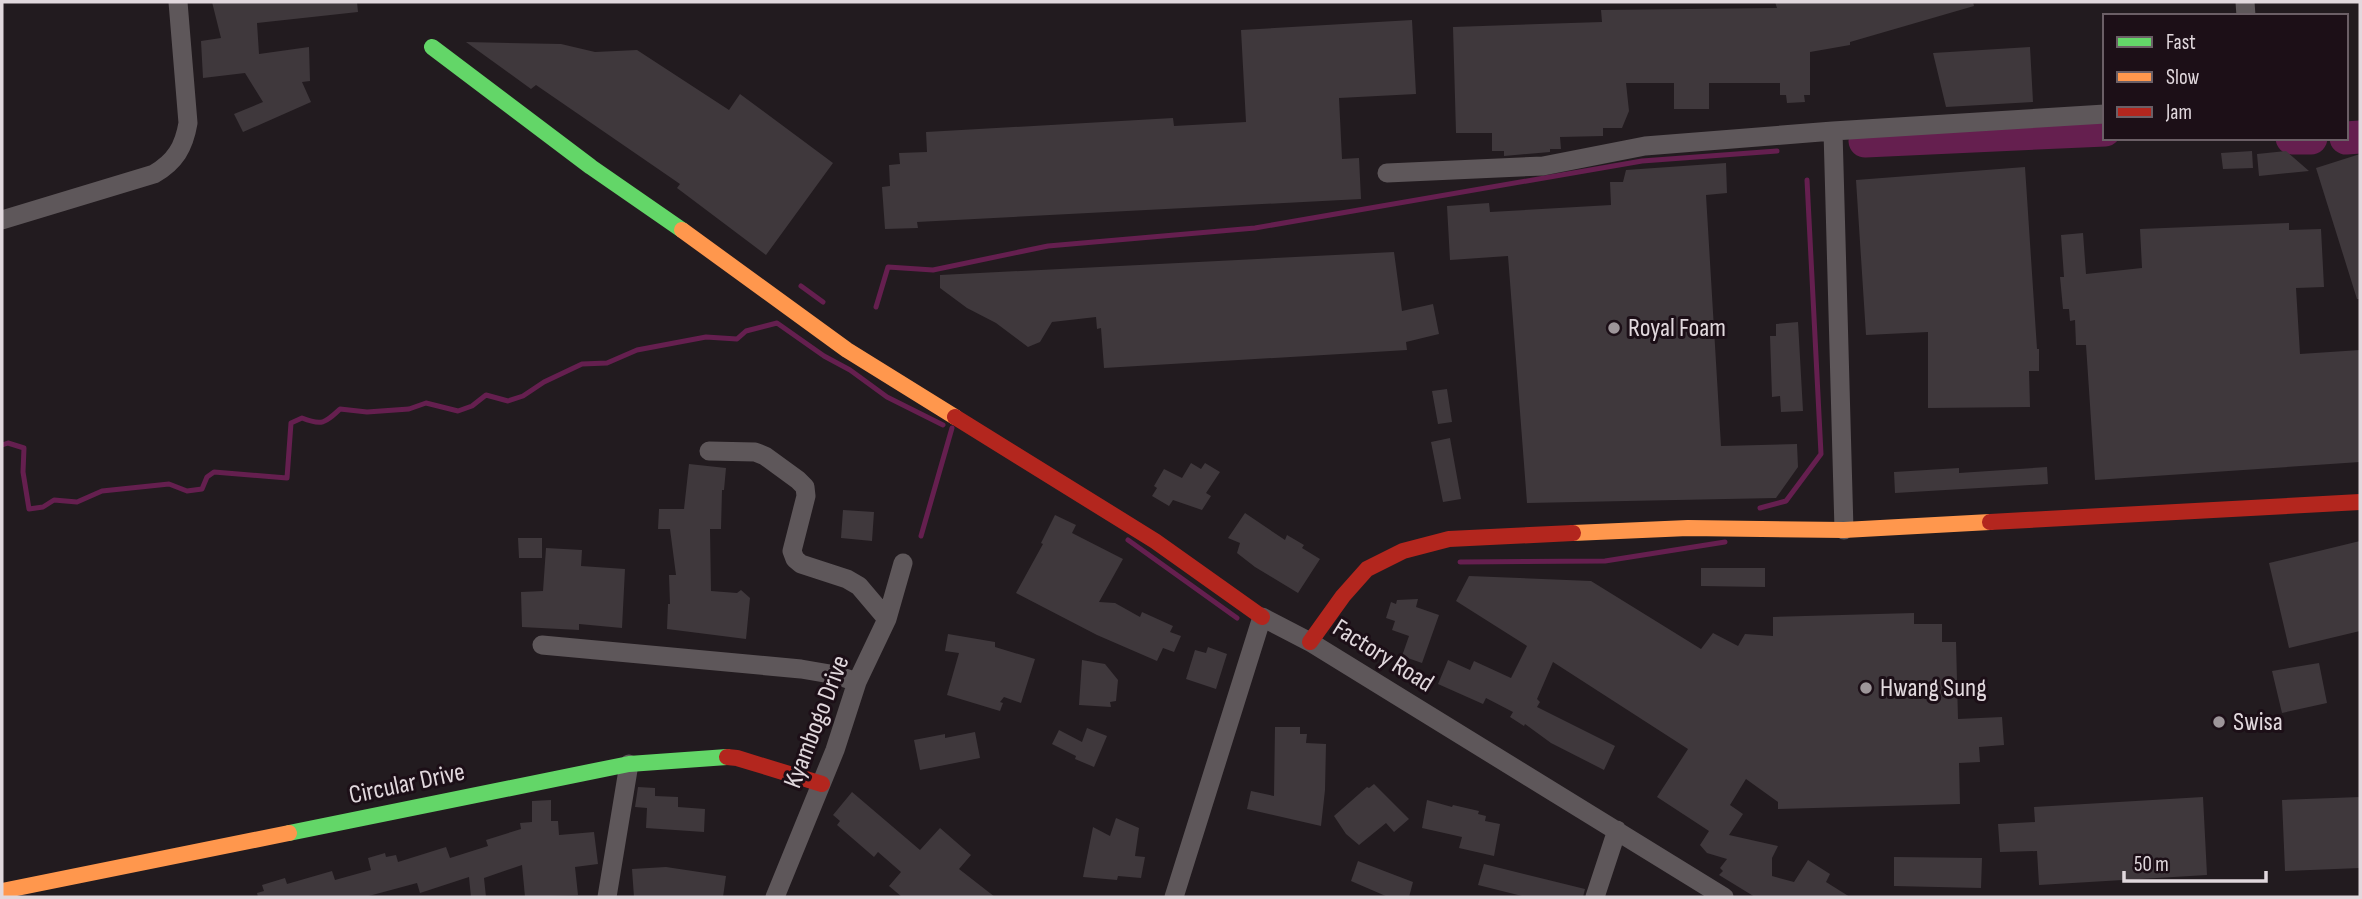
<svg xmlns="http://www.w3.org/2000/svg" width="2362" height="899" viewBox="0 0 2362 899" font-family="'Sofia Sans Condensed',sans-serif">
	<rect width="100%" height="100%" fill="#221b1f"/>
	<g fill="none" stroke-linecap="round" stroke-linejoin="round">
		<path stroke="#651f4f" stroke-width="5" d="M801 286 823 302
			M876 307 888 267 933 270 1048 246 1255 228 1642 161 1777 151
			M2 445 8 443 24 448 23 472 29 509 43 507 54 500 77 502 102 491 169 484 187 491 202 489 207 477 214 472 287 478 291 423 302 418C322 426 325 423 340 409L367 412 409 409 426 403 458 411 472 406 486 395 508 401 523 396 544 382 582 364 607 363 637 350 706 337 737 339 746 331 777 323 824 356 850 370 887 397 943 425
			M1760 508 1786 501 1821 454 1807 180
			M921 536 952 428
			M1128 540 1237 618
			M1460 562 1605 561 1725 542"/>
		<path stroke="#651f4f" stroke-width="33" d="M2292 138H2311
			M2346 138 2360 137
			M1865 141 2105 130"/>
	</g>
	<path fill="#3f383c" d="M212 2H357L358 12 257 23 259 54 309 47 310 81 302 82 311 102 243 132 234 114 263 102 245 73 203 78 201 41 221 38Z
		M1775 2H1973L1974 6 1850 42V45L1810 52V95H1804L1805 102 1787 103 1786 95H1780V83H1709V109H1674V83H1626L1629 111 1622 128H1603V136L1560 137 1561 149H1550V152L1504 156V151H1492V133H1456L1453 27 1602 22 1601 10 1777 8Z
		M1412 20 1416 94 1339 98 1342 159 1359 158 1361 199 917 222 918 228 885 229 882 187 890 186 889 165 900 164 899 153 927 152 926 132 1173 118 1174 126 1246 122 1241 30Z
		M466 42 561 44 595 52 637 50 729 110 740 94 833 163 766 255 677 188 680 184 536 85 531 89Z
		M2030 47 2033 102 1946 107 1933 53Z
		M2252 151 2253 168 2223 169 2221 153Z
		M2286 151 2309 171 2259 176 2257 154Z
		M2360 154V299H2357L2316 168Z
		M1726 163 1727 193 1706 195 1721 446 1797 444 1798 467 1776 498 1527 503 1508 256 1450 260 1447 206 1489 203 1490 212 1611 205 1610 182H1623L1626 170Z
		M2025 167 2037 349H2039V371H2029L2030 407 1928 408V332L1866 335 1856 180Z
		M2289 223V230L2321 229 2324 287 2296 288 2300 354 2360 350V462L2095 480 2086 345H2076L2075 320 2070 321 2069 309H2063L2060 277H2064L2061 235 2083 233 2086 274 2142 268 2140 229Z
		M1394 252 1402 311 1433 304 1439 334 1406 342 1407 350 1104 368 1101 328 1097 329 1096 317 1052 322 1040 342 1028 347 996 323 967 308 940 288V275Z
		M1798 322 1803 411 1781 412 1780 396 1772 397 1770 336H1776V324Z
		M1447 389 1452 422 1438 424 1432 391Z
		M1450 438 1461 499 1443 502 1431 442Z
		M1191 463 1201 469 1205 463 1220 472 1206 493 1211 496 1202 510 1173 500 1169 506 1152 496 1157 488 1154 486 1164 469 1182 478Z
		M689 464 726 468 724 490H722L721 529H710L711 591 737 593 741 590 750 598 746 639 667 629 668 604H670L669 575H676L670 529H658L659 509H684Z
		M2047 467 2048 484 1895 493 1894 472 1959 468V473Z
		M843 510 874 512 872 541 841 538Z
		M1245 513 1285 540 1287 535 1304 545 1302 548 1320 559 1298 593 1255 567 1237 553 1240 543 1228 538Z
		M1055 515 1076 525 1072 533 1123 559 1099 602 1115 603 1140 617 1142 612 1173 626 1170 632 1181 636 1174 652 1163 648 1157 661 1097 635 1016 593 1043 544 1041 543Z
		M518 538H542V558H519Z
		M2360 541V631L2289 648 2269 563Z
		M546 548 582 550 581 566 625 569 622 628 579 624V630L522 627 521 592 543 591Z
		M1701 568H1765V587L1701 586Z
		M1469 576 1591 581 1701 649 1713 633 1738 646 1745 634 1773 636V617L1914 613V624H1942V642H1956L1958 719 2002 717 2004 745 1979 747 1980 762 1959 763 1960 804 1778 809V802L1746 779 1730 805 1743 814 1729 835 1778 846 1772 858V876L1794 882 1808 860 1830 874 1826 882 1850 897H1755L1719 875 1723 871 1720 868 1727 859 1707 853 1700 845 1709 831 1657 797 1688 749 1553 662 1537 699 1540 702 1537 707 1615 746 1604 770 1551 743 1525 724 1524 726 1510 717 1513 712 1486 698 1483 704 1438 684 1448 660 1470 670 1474 661 1511 678 1527 646 1456 601Z
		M1418 599 1416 607 1439 615 1422 663 1402 656 1409 636 1392 630 1395 621 1386 618 1391 602 1396 604 1397 600Z
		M948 634 995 642V647L1035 659 1021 703 1004 697 1000 702 1003 703 1000 711 947 695 959 653 945 651Z
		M1208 647 1227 654 1216 689 1186 679 1195 650 1206 653Z
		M1082 660 1105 664 1118 680 1116 701 1110 702 1111 707 1079 705Z
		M2319 663 2327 703 2282 713 2272 671Z
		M1275 727H1300V734H1307L1306 743 1326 744 1325 790 1321 826 1247 809 1251 791 1274 796Z
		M1087 728 1107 736 1094 767 1075 759 1076 756 1052 744 1059 730 1082 742Z
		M975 732 980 758 920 770 914 740 945 734V738Z
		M1374 784 1409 819 1394 832 1386 823 1359 845 1346 834 1334 816 1367 787 1369 788Z
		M638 787 655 788V796L678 797V807L705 809 704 832 646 828 647 808 635 807Z
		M852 792 920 850 940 828 971 855 959 869 995 897H902L889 886 901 872 878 852 874 857 837 825 840 821 833 815Z
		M2203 797 2207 875 2039 885 2037 851 2000 852 1998 824 2035 822 2034 807Z
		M2360 797V868L2285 871 2282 800Z
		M551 800V821H558L559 835 594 832 598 864 575 867 578 895 525 897 522 865 484 878 486 897H471L469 877 420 893 417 883 365 897H258L257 893 264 891 262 885 285 878 287 884 332 871 335 880 371 870 368 858 385 853 386 857 396 855 398 862 446 847 450 858 488 846 486 840 521 829 520 823 532 822V801Z
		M1427 800 1452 807 1453 805 1479 811 1478 814 1486 816 1485 821 1500 824 1494 856 1459 848 1462 837 1422 828Z
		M1116 818 1139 828 1135 856 1145 857 1141 878 1118 876 1117 880 1083 877 1093 827 1110 836Z
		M1894 857 1982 858 1981 888 1894 886Z
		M1358 861 1413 882 1409 897H1388L1351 881Z
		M1484 864 1585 889 1583 897H1526L1478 885Z
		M666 867 726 876 723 897H634L632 869Z"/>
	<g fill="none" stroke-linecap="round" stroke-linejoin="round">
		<path stroke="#5e575a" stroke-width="19" d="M2245 2 2246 16
			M1833 131 1844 530
			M1387 173 1543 166 1645 146 1833 131 2105 114
			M2 220 154 174C175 162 184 147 188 123L178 2
			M709 451 755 452 765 456 798 480 805 487 806 496 792 551 795 559 801 564 847 579 859 586 887 619
			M542 645 801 669 836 675 857 682
			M607 897 629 764
			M775 897 835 750 857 682 887 619 903 563
			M1174 897 1262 617 1310 642 1724 897
			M1595 897 1617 830"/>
		<path stroke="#63d668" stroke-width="16" d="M432 47 591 167 682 230
			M289 833 629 764 727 757"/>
		<path stroke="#ff974d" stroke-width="16" d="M682 230 847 350 955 417
			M1573 533 1688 528 1844 530 1990 522
			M2 891 289 833"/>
		<path stroke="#b3261e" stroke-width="16" d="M955 417 1155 541 1262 617
			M1990 522 2360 502
			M1310 642 1343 596 1367 569 1403 551 1449 539 1573 533
			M727 757 737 758 822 784"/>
	</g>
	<g fill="#9e969a" stroke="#1c0f17" stroke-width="2.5">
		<circle cx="1614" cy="328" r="7"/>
		<circle cx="1866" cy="688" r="7"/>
		<circle cx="2219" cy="722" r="7"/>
	</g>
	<g text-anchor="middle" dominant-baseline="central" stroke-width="6" stroke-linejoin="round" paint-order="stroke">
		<g font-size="26" fill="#e1d8dd" stroke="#1c0f17" text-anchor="start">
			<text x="1628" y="328">Royal Foam</text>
			<text x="1880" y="688">Hwang Sung</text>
			<text x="2233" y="722">Swisa</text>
		</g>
		<g font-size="26" fill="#e1d8dd" stroke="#1c0f17">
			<text transform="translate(1383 656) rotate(32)">Factory Road</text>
			<text transform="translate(817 722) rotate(-69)">Kyambogo Drive</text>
			<text transform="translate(407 784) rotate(-12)">Circular Drive</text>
		</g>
	</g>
	<rect width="2362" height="899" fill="none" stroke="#e1d8dd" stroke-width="7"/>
	<rect x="2103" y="14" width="245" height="126" fill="#1c0f17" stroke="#6b5f66" stroke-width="2"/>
	<rect x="2117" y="37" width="35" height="10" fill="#63d668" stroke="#6b5f66" stroke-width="2"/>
	<text x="2166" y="49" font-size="21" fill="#e1d8dd">Fast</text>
	<rect x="2117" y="72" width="35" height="10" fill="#ff974d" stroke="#6b5f66" stroke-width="2"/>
	<text x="2166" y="84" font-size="21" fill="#e1d8dd">Slow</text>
	<rect x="2117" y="107" width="35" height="10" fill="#b3261e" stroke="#6b5f66" stroke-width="2"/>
	<text x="2166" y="119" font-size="21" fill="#e1d8dd">Jam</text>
	<path d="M2124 871v10h142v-10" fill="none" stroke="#e1d8dd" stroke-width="3.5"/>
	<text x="2134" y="871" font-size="21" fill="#e1d8dd" stroke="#1c0f17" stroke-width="5" paint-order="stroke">50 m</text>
</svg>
